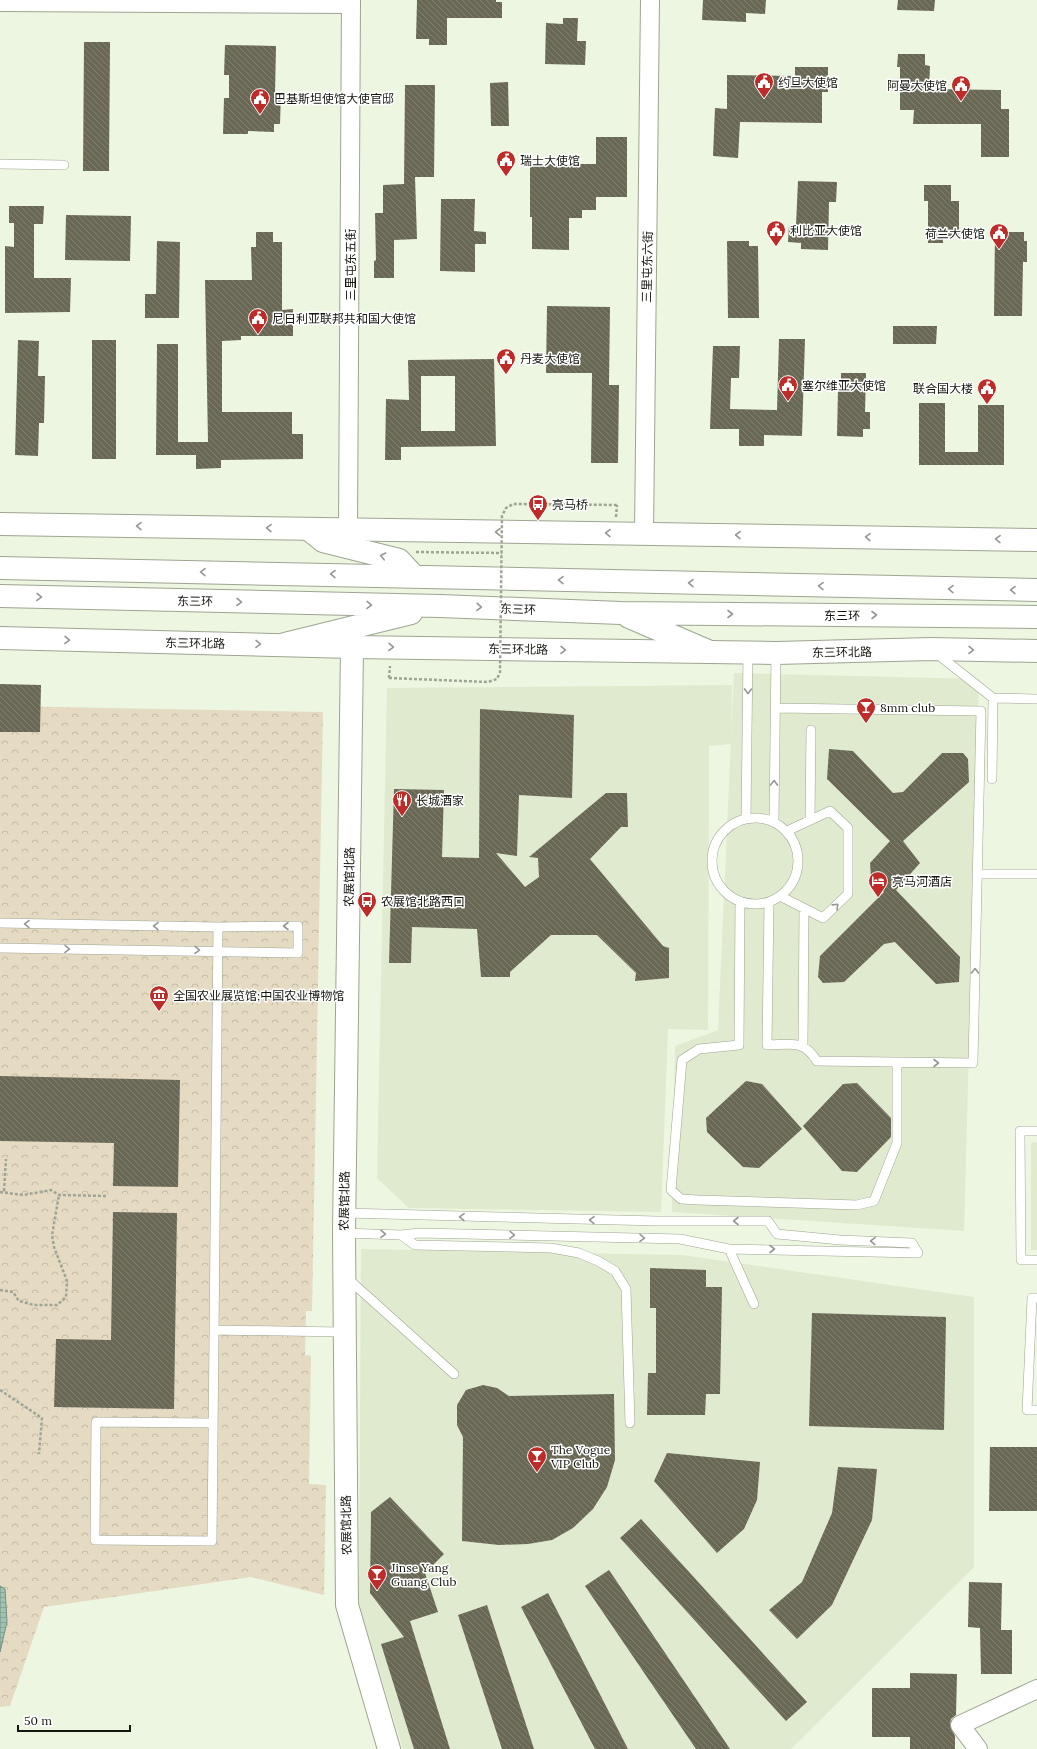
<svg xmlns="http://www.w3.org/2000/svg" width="1037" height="1749" viewBox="0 0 1037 1749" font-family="Lora,'Noto Sans SC',serif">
	<defs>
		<pattern id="forest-crowns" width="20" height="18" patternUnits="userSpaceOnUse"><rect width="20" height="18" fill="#e5dbc3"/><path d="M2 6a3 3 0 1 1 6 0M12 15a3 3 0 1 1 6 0" fill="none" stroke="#c4bba6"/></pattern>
		<pattern id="water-rules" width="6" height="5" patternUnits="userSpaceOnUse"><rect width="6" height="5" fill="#9fc3b2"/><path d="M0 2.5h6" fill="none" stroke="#88a798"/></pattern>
		<pattern id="building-back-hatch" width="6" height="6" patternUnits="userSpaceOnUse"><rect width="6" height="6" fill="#696855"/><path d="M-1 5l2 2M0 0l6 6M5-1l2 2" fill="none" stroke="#818072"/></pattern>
	</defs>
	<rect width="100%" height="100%" fill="#edf6e1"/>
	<path fill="#dfeace" d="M734 673 979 679 964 1231 672 1212 675 1046 718 1030Z
		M732 685 731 744 709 746 708 1030 668 1029 661 1212 409 1208 377 1178 387 688Z
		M1037 1142V1250H1031V1143Z
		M361 1249 682 1255 974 1297V1567L791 1749H403L359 1606Z"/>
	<path fill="url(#forest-crowns)" d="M0 706 323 712 312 1311H306L305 1355 311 1356 309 1484 326 1485 324 1595 251 1577 44 1607 10 1706 0 1707Z"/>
	<path fill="url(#water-rules)" stroke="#758f81" d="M0 1586 5 1589 7 1622 0 1652Z"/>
	<path fill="url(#building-back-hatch)" fill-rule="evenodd" d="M417 0H496V2H502V18H447V45H429V39H416Z
		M703 0H766L765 14 746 13V22L702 20Z
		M898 0H935L934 11 897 10Z
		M563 18H578L577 41H586L585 65 545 64 546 23 563 24Z
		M84 42H110L109 171H83Z
		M225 45 276 46 275 94H281L280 124H274V132L248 131V134H223L224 98H229V75H224Z
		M898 54H925V65L930 66 929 89 1001 90V109H1009V157H981V124H913L914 110H900V67H897Z
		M795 67H828V92H822V123L740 122 738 158 713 156 715 108 727 109V75L795 76Z
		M508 82 509 126H491L490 83Z
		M405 85H435L434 177H415L417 239 394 240V278H374V261L376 260 375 213H383V185L404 184Z
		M596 137H627V197H596V210H582V218H569V250L532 249V217H530V164H596Z
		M798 181 837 182 836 202H829L828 250 801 249V243L788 242 789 225H796Z
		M924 185H951V201H959V237H943V243H928V201H924Z
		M441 199H475L474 231 486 232V244H475V272L440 271Z
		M9 206H44L43 224H34V278H71L70 312 5 313V246L14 247V223H9Z
		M66 215 131 216 130 261 65 260Z
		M256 232H273V242H282V310L293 309V336H241V340L222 341V412H292V434H303V459L221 460V468L196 469V455H156L157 344H178V442H208L205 280H252L251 247H256Z
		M995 232H1024V241H1027V262H1023L1022 316H994Z
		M157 241 180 242 179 318H145V294H156Z
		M727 241H749V246H758L759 318H728Z
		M547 306 610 307 609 385H619L618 463H591L592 373H546Z
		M893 326H937L936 344H893Z
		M779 339H805L802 436 764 435V446H739V429H710L713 346H740L739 378H731L730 409 777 410Z
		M18 340 39 341 38 376H45L44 423H39L38 456 15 455Z
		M92 340H116V459H92Z
		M494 359 496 446 401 447V460H385L386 399 409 400 408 360ZM421 376H455V431H421Z
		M841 373H866L865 412H870V429H863V437L837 436 838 389H841Z
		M919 403H945V452H978V405H1004V465H919Z
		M0 684 41 685 40 732H0Z
		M480 709 574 715 572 798 519 795 517 856 496 853 525 887 539 877 538 858 529 857 606 793H627L628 827H621L590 859 663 946 669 948V978L635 981 636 973 597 935H551L510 972V977H481L477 929 412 927 411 963H389L394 789 444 790 442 857 479 858Z
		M829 749 853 751 893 793 903 792 942 753H963L968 759 969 782 903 841 920 863 896 890 960 957 959 982 936 984 895 942 884 944 844 982 823 983 818 977 820 956 884 892 871 877 870 863 890 841 827 779Z
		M0 1076 180 1080 178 1187 113 1186 114 1143 0 1141Z
		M746 1081 762 1084 802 1129 759 1168 743 1167 707 1132 706 1118Z
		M857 1083 891 1118V1137L857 1172 842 1171 803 1126 843 1084Z
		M113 1212 177 1213 174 1409 54 1407 56 1339 111 1340Z
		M650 1268 706 1270V1287H722L720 1394H706L705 1415H647L648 1373H656V1308H650Z
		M812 1313 946 1317 944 1430 809 1426Z
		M483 1385 497 1388 509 1396 614 1394 615 1460 607 1487 593 1509 573 1528 552 1540 528 1544 499 1545 462 1541 463 1437 457 1425V1405L466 1390Z
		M990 1447H1037V1511H989Z
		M667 1453 760 1462 757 1500 744 1529 717 1553 654 1481Z
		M838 1467 877 1469 872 1520 832 1605 797 1639 769 1610 802 1582 832 1513Z
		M390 1497 444 1554 425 1573 438 1612 410 1621 450 1749H414L381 1644 404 1637 370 1593 371 1512Z
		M641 1519 807 1702 786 1721 620 1538Z
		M609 1570 730 1749H696L585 1586Z
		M969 1582 1002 1583 1001 1630H1012V1674H981L980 1628 968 1627Z
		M548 1593 628 1749H595L521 1607Z
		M487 1605 534 1749H502L458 1615Z
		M910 1673 957 1674 956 1715 951 1719 950 1725 955 1736V1749H910V1737H872V1688H910Z"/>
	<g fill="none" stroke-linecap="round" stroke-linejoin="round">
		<g stroke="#9da591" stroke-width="10">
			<path id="lane" d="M0 164 64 165
				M936 653 993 698 992 779
				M993 698 1037 699
				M712 861a43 43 0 1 1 86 0a43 43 0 1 1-86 0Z
				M746 819 748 652
				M810 820 811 730
				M774 822 776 653
				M977 874H1037
				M782 897 823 918 848 894V828L830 811 787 831
				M740 901 739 1045 699 1049 682 1060 671 1190 681 1199 698 1200 857 1205 874 1201 897 1143V1064
				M769 903 767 1045C791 1045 803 1039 817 1061L973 1063 981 711 776 708
				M0 923 218 927 298 926V953L0 948
				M803 1046 804 909
				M1037 1131H1020L1021 1260H1037
				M345 1213 657 1221H768L777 1234 840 1240 912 1243 918 1253
				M344 1233 401 1235 419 1233 680 1239 729 1249 918 1253
				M401 1235 415 1245 551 1248 579 1253 598 1261 615 1271 626 1289 630 1423
				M729 1249 754 1304
				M346 1277 454 1374
				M1037 1298H1032L1027 1410H1037
				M214 1330 343 1332
				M213 1423 96 1422 95 1540 212 1541 218 927"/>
		</g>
		<g stroke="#9da591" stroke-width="20">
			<path id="street" d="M0 2 351 4
				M348 529 351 0
				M644 534 650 0
				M978 1749 960 1725 1037 1689"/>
		</g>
		<g stroke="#9da591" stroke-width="24">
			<path id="secondary" d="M0 524 1037 540
				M0 638 352 647 776 653 931 649 1037 651
				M352 647 344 1233 347 1605 389 1749"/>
		</g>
		<g stroke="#9da591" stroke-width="24">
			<path id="highway" d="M308 529 323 541 399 560 414 576
				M0 568 1037 590
				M0 596 440 606 621 613 1037 617
				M629 617 708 651
				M285 644 411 613"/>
		</g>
		<path stroke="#9ea595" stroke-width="2.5" stroke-dasharray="3 2" stroke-linecap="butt" d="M616 517 617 505
			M416 552 502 553
			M389 678 390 666
			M4 1191 6 1159
			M0 1192 23 1195 51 1190 59 1195 106 1196
			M0 1290 13 1292 19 1301 34 1305H57L66 1297 67 1281 54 1247 52 1235 59 1195
			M0 1390 42 1418 39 1454"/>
		<use href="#lane" stroke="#fff" stroke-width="9"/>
		<use href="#street" stroke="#fff" stroke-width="18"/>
		<use href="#secondary" stroke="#fff" stroke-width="22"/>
		<use href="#highway" stroke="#fff" stroke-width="22"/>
		<path stroke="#9ea595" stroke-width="2.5" stroke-dasharray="3 2" stroke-linecap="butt" d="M389 678 488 682 497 679 500 672 502 516 506 508 513 504 617 505"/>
	</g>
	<defs><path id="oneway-chevron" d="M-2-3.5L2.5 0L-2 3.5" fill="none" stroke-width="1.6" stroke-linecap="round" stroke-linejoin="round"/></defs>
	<g stroke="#959793">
		<use href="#oneway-chevron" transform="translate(139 526) rotate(-179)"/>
		<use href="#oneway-chevron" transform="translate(269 528) rotate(-179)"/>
		<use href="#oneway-chevron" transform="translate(498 532) rotate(-179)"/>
		<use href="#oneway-chevron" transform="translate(608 533) rotate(-179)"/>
		<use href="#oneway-chevron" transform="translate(738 535) rotate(-179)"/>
		<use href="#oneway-chevron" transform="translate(868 537) rotate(-179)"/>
		<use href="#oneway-chevron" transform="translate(998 539) rotate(-179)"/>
		<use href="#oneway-chevron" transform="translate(383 556) rotate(-167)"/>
		<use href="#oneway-chevron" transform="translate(203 572) rotate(-179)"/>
		<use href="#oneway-chevron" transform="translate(333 574) rotate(-179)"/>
		<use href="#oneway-chevron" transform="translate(561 580) rotate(-179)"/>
		<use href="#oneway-chevron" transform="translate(691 583) rotate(-179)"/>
		<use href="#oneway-chevron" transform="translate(821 586) rotate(-179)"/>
		<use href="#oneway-chevron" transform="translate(951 589) rotate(-179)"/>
		<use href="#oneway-chevron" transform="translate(1013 590) rotate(-179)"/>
		<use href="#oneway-chevron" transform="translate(39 597) rotate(1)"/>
		<use href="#oneway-chevron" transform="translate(239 602) rotate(1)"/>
		<use href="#oneway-chevron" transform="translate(369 605) rotate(1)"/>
		<use href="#oneway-chevron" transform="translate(479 607) rotate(2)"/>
		<use href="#oneway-chevron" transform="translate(730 614)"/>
		<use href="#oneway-chevron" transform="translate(874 615)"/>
		<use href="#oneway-chevron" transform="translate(67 640) rotate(1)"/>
		<use href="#oneway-chevron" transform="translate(258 644) rotate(1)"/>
		<use href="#oneway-chevron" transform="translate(391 647) rotate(1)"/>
		<use href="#oneway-chevron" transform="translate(563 650) rotate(1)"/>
		<use href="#oneway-chevron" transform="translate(971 650) rotate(1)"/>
		<use href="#oneway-chevron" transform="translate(748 691) rotate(91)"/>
		<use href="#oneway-chevron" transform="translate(774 783) rotate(-89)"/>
		<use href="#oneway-chevron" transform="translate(836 906) rotate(-44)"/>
		<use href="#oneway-chevron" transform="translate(27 924) rotate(-179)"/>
		<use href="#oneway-chevron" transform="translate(156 926) rotate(-179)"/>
		<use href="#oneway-chevron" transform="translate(286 926) rotate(180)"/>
		<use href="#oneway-chevron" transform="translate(67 949) rotate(1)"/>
		<use href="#oneway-chevron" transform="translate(197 950) rotate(1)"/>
		<use href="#oneway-chevron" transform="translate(975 971) rotate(-89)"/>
		<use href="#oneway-chevron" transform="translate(936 1063)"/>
		<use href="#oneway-chevron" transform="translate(462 1217) rotate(-179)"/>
		<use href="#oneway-chevron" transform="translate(592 1220) rotate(-179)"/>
		<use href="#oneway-chevron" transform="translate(736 1221) rotate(180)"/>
		<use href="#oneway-chevron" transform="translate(383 1234) rotate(1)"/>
		<use href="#oneway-chevron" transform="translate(512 1235) rotate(1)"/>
		<use href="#oneway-chevron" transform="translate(642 1238) rotate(1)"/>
		<use href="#oneway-chevron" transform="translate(873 1241) rotate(-178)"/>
		<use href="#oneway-chevron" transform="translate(772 1249)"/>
	</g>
	<defs>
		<g id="civic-pin" transform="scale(1)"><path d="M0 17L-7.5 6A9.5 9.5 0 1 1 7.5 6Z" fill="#bc2d2a" stroke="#fff"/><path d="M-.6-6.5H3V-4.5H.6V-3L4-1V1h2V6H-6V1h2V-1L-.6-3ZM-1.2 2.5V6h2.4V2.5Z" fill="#fff"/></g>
		<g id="bus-pin" transform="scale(1)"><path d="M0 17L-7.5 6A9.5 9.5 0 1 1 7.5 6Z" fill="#bc2d2a" stroke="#fff"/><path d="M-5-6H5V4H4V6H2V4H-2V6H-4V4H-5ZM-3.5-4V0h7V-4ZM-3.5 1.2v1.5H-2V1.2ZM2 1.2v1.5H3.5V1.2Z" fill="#fff"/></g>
		<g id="bar-pin" transform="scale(1)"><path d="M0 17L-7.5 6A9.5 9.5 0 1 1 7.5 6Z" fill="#bc2d2a" stroke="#fff"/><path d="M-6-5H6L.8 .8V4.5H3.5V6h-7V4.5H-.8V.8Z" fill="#fff"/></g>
		<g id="restaurant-pin" transform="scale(1)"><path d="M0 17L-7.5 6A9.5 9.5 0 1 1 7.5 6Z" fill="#bc2d2a" stroke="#fff"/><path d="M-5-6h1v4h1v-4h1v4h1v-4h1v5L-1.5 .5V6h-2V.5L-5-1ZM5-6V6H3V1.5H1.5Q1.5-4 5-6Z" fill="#fff"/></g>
		<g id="hotel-pin" transform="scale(1)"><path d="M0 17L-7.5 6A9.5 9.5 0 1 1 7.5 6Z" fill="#bc2d2a" stroke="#fff"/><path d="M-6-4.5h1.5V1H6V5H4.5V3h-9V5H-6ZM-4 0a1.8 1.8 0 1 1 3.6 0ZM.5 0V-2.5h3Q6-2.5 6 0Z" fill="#fff"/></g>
		<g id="museum-pin" transform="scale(1)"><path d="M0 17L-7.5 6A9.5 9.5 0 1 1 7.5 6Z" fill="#bc2d2a" stroke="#fff"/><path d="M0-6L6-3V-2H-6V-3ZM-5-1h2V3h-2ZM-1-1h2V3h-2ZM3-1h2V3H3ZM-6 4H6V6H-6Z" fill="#fff"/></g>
	</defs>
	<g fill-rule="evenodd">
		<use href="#civic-pin" x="764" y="82"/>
		<use href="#civic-pin" x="961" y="85"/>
		<use href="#civic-pin" x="260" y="98"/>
		<use href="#civic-pin" x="506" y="160"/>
		<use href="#civic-pin" x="776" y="230"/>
		<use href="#civic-pin" x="999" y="233"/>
		<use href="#civic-pin" x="258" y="318"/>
		<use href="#civic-pin" x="506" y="358"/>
		<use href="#civic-pin" x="788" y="385"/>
		<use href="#civic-pin" x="987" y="388"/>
		<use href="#bus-pin" x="538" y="504"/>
		<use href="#bar-pin" x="866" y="707"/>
		<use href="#restaurant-pin" x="402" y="800"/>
		<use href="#hotel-pin" x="878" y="881"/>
		<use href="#bus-pin" x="367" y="901"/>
		<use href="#museum-pin" x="159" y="995"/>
		<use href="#bar-pin" x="537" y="1456"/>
		<use href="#bar-pin" x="377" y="1574"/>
	</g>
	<g text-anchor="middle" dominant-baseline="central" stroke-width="3" stroke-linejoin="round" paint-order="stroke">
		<g font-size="12" fill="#14170f" stroke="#fff" text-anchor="start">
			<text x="778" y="82">约旦大使馆</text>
			<text x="947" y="85" text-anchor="end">阿曼大使馆</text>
			<text x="274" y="98">巴基斯坦使馆大使官邸</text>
			<text x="520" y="160">瑞士大使馆</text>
			<text x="790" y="230">利比亚大使馆</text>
			<text x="985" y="233" text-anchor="end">荷兰大使馆</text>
			<text x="272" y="318">尼日利亚联邦共和国大使馆</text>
			<text x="520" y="358">丹麦大使馆</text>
			<text x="802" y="385">塞尔维亚大使馆</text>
			<text x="973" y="388" text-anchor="end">联合国大楼</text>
			<text x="552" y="504">亮马桥</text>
			<text x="880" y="707">8mm club</text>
			<text x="416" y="800">长城酒家</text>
			<text x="892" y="881">亮马河酒店</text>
			<text x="381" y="901">农展馆北路西口</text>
			<text x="173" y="995">全国农业展览馆;中国农业博物馆</text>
			<text x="551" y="1449">The Vogue<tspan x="551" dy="14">VIP Club</tspan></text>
			<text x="391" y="1567">Jinse Yang<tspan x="391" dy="14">Guang Club</tspan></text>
		</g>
		<g font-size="12" fill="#14170f" stroke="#fff">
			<text transform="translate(350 265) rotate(-90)">三里屯东五街</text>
			<text transform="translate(647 267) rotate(-89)">三里屯东六街</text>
			<text transform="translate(195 601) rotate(1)">东三环</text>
			<text transform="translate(518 609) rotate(2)">东三环</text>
			<text x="842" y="615">东三环</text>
			<text transform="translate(195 643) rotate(1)">东三环北路</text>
			<text transform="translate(518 649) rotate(1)">东三环北路</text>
			<text transform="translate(842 652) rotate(-1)">东三环北路</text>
			<text transform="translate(349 877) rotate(-89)">农展馆北路</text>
			<text transform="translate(344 1201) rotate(-89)">农展馆北路</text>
			<text transform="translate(346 1525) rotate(-91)">农展馆北路</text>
		</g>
	</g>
	<path d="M18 1725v6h112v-6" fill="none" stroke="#14170f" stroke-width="2"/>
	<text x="24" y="1725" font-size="12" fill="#14170f" stroke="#ffffff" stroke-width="3" paint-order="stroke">50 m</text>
</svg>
